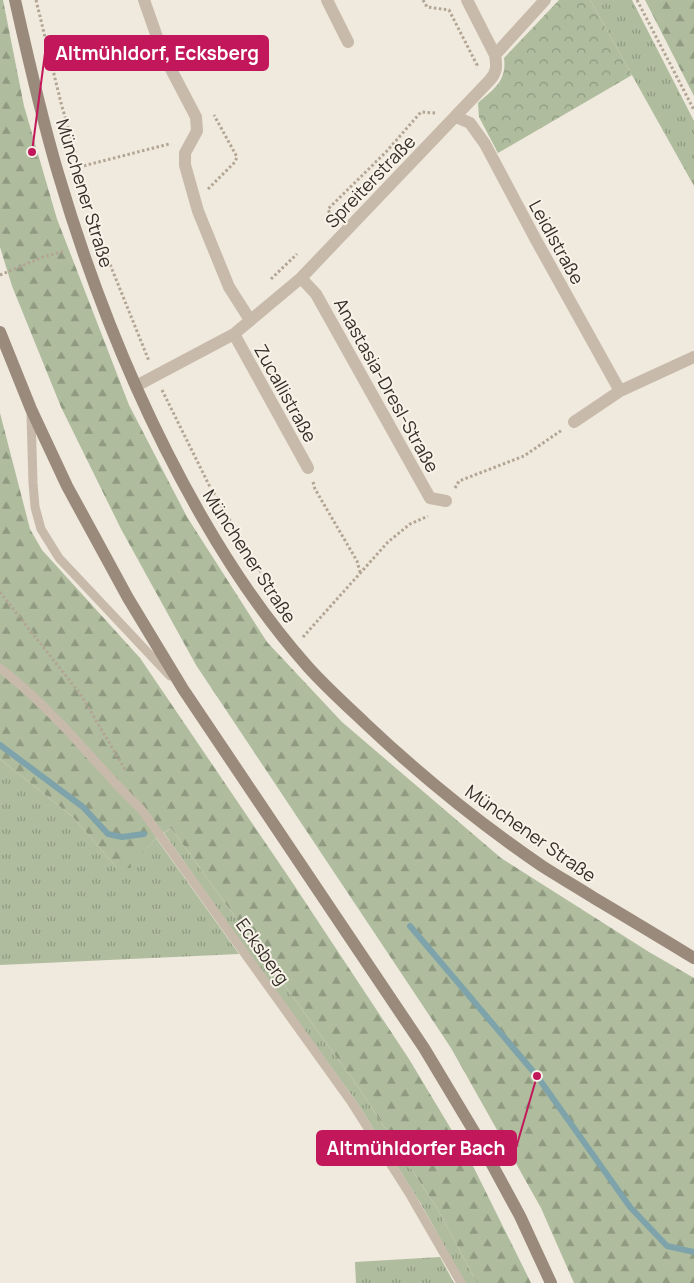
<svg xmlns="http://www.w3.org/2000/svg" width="694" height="1283" viewBox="0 0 694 1283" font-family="Manrope,sans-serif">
	<defs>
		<pattern id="grass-tufts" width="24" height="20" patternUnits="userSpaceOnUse" patternTransform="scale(1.25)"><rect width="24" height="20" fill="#afbd9e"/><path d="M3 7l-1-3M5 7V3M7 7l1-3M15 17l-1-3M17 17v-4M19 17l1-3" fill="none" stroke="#8f9a81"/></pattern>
		<pattern id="forest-firs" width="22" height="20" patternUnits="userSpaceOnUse" patternTransform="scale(1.25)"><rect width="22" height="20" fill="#afbd9e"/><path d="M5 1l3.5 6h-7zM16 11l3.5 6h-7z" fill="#8f9a81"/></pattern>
		<pattern id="park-crowns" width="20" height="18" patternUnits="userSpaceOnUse" patternTransform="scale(1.25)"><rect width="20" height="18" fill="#afbd9e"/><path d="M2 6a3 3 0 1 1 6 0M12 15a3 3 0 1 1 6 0" fill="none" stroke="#8f9a81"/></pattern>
	</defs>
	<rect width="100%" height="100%" fill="#f0e9dd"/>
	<path fill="url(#grass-tufts)" d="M590 0H632L694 121V186Z
		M0 759 73 817 117 868 130 867 156 838 239 954 0 965Z
		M171 828 361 1091 438 1210 477 1283H465L421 1204 356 1101 256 964 164 833Z
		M440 1257 454 1283H356L355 1262Z"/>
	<path fill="url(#forest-firs)" d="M0 0H3L24 106 57 219 129 405 187 517 267 642 342 722 501 858 649 952 694 978V1283H574L541 1208 451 1048 196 665 121 529 61 407 12 286 0 247Z
		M645 0H694V96Z
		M0 413 30 529 42 550 140 658 290 879 409 1059 472 1164 531 1283H477L438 1210 361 1091 171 828 156 838 130 868H117L73 817 0 759Z"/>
	<path fill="url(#park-crowns)" d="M559 0H590L632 75 498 153 479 117 478 103C494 89 507 81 504 58Z"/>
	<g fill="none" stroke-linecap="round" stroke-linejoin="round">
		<path stroke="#7ea3aa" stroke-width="6" d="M0 745 83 807 108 834 122 837 144 834
			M410 926 537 1076 630 1207 667 1246 694 1252"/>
		<path stroke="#b2a594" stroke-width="3" stroke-dasharray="2.5 2.5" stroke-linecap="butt" d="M36 0 61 103 101 242 149 361
			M423 0 427 7 449 10 477 65 476 68
			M637 0 694 110
			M79 167 169 144 171 145
			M208 189 235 162 237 157 214 115
			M330 221 332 220 328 209 386 152 421 112 435 113
			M0 275 43 257 65 251
			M271 279 297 254
			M162 390 209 485 268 584 291 614
			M313 482 315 489 357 561 360 572
			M455 488 459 481 524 456 562 430
			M0 592 81 695 126 771
			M303 637 388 542 410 524 428 516"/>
		<path stroke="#c7baaa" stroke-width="9" d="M31 414 33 483 35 507 41 529 59 558 170 676
			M0 668C22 685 43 705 62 725 89 753 113 783 141 809L352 1103 409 1193 461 1283"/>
		<path stroke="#c7baaa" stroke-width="12" d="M144 0 163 54 196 117 197 131 185 153V165L198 211 229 287 250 320
			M327 0 348 42
			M467 0 495 55
			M456 117 470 123 485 144 536 240 620 391
			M301 278 316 294 430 498 446 501
			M234 334 308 468
			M136 386 234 334 301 278 489 81C497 73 497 66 495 55L545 0
			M574 422 620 391 694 357"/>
		<path stroke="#9a8a7b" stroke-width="12" d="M15 0C28 58 41 116 58 173 93 292 140 409 202 517 233 571 267 621 308 667 326 687 346 705 365 723 420 775 479 823 542 866 559 877 577 887 594 898 628 918 661 938 694 958
			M0 332 31 409 67 486 128 598 183 689 424 1048 475 1133 520 1216 551 1283"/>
	</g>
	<g text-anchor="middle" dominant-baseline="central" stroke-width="4" stroke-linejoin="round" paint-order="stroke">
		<g font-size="18" fill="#352e29" stroke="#f8f3e9">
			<text transform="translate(370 181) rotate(-46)">Spreiterstraße</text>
			<text transform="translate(85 193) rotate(73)">Münchener Straße</text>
			<text transform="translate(557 242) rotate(61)">Leidlstraße</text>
			<text transform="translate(387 385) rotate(61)">Anastasia-Dresl-Straße</text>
			<text transform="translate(286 393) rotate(61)">Zucallistraße</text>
			<text transform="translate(250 556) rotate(57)">Münchener Straße</text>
			<text transform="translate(531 833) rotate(35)">Münchener Straße</text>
			<text transform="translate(263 951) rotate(54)">Ecksberg</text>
		</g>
	</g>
	<path fill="none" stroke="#c2185b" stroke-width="2" d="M32 152L45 53M537 1076L516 1148"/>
	<g fill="#c2185b" stroke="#f8f3e9" stroke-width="2">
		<circle cx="32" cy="152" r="5"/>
		<circle cx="537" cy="1076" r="5"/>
	</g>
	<g fill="#c2185b" stroke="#c2185b" stroke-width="2">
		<rect x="45" y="36" width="223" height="34" rx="5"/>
		<rect x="317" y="1131" width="199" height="34" rx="5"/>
	</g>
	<g font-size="19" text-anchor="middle" font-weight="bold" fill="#fff">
		<text x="157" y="60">Altmühldorf, Ecksberg</text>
		<text x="416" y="1155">Altmühldorfer Bach</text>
	</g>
</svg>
